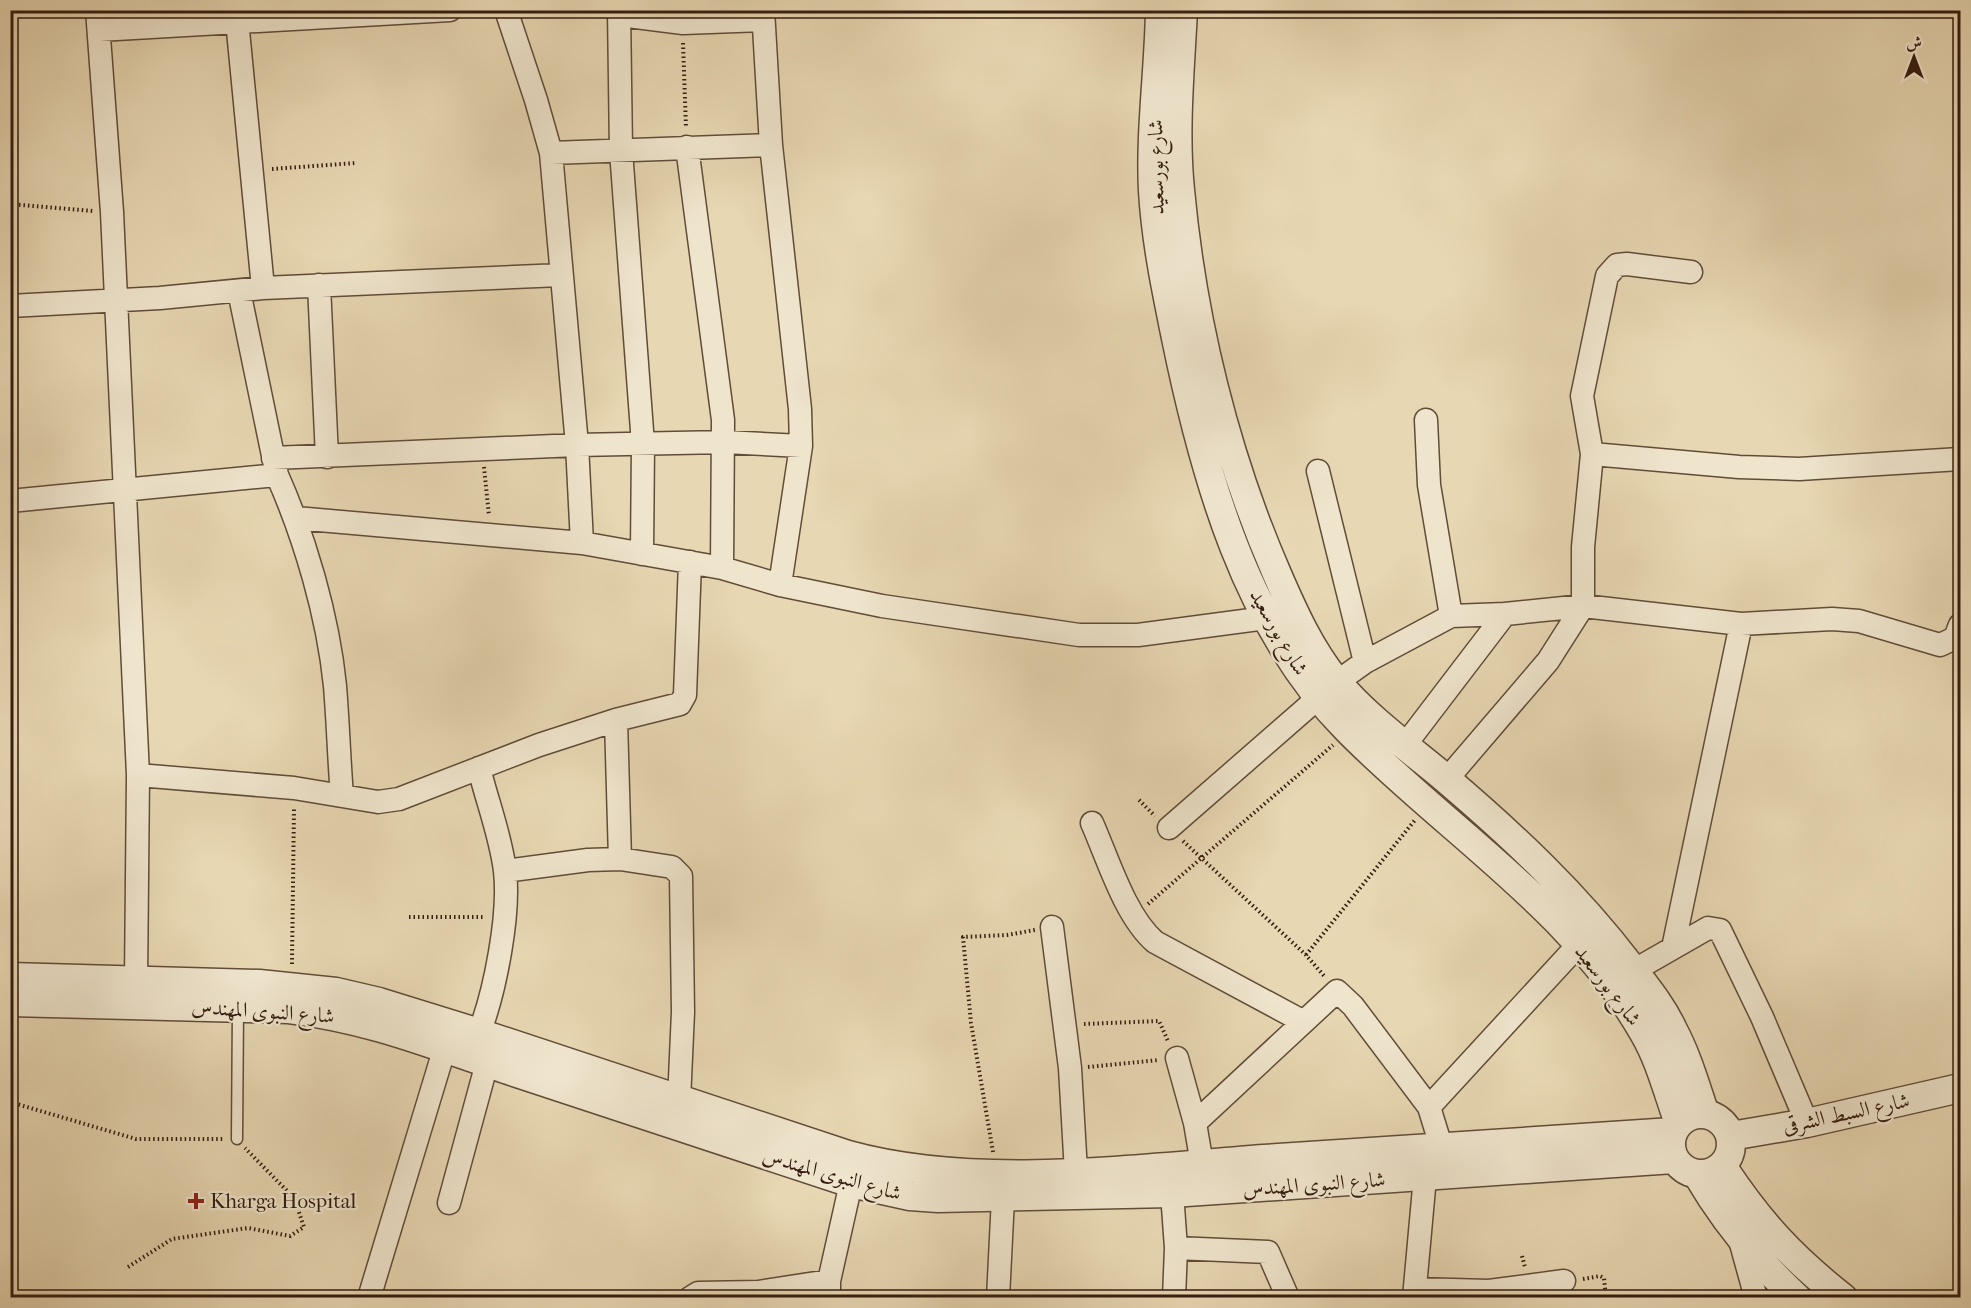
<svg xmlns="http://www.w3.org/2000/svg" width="1971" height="1308" viewBox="0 0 1971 1308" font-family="'IM FELL French Canon',Amiri,serif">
	<rect width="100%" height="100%" fill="#e7d7b2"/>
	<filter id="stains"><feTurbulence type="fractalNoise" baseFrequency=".00333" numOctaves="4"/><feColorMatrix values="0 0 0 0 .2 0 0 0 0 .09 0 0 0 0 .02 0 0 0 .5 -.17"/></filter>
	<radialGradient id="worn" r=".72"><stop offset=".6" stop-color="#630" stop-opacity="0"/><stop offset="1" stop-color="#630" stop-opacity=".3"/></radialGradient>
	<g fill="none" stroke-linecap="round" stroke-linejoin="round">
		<g stroke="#614c39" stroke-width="13">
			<path id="service" d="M237 1139 238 1008"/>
		</g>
		<g stroke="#614c39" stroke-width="25">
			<path id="minor" d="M97 10 112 212 138 775 136 981
				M506 10 536 100 551 153 577 445 582 543
				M619 10 621 151 643 444 642 554
				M763 10 771 145 800 409 801 446 780 585
				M620 15 683 23 763 20
				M99 30 450 10
				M687 147 723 420 722 568
				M551 153 771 145
				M319 285 327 457
				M263 288 561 275
				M10 306 160 298 263 288 236 10
				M1426 420 1429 485 1451 616
				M1592 454 1739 467 1799 469 1960 459
				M273 458 577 445 725 442 801 446
				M1318 471 1365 662
				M277 475C305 538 328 616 335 686 338 722 339 759 342 796
				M10 501 277 475 239 291
				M296 518 582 543 722 568 780 585 882 606 1079 635H1138L1266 618
				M1337 682 1365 662 1451 616 1505 614 1583 606 1741 624 1832 619 1859 621 1940 645 1955 638 1960 625
				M1405 745 1505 614
				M479 768C487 801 501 837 505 871 510 915 495 992 479 1033
				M138 775 294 788 378 802 399 799 539 745 616 720 680 704 685 695 690 562
				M1447 779 1548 661 1583 606V547L1592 454 1582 396 1607 276 1617 265 1627 264 1691 272
				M1092 823C1108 859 1125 916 1155 942L1302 1021
				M1169 828 1318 698
				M620 859 672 867 681 876 683 1012 679 1101
				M505 871 588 860 620 859 616 720
				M1052 927 1070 1068 1076 1172
				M1673 948 1741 624
				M1633 971 1708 928 1720 930 1762 1017 1807 1123
				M1177 1058 1195 1123 1202 1164
				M1429 1107 1579 944
				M1195 1123 1337 991 1353 1006 1429 1107 1441 1146
				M1172 1193 1176 1248 1174 1298
				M449 1203 487 1063
				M1740 1240 1756 1298
				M1176 1248 1268 1252 1288 1298
				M1416 1289 1489 1291 1564 1281
				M369 1298 445 1047
				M690 1298 698 1293 758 1292 829 1281
				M829 1298V1281L851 1183
				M998 1298 1003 1198
				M1414 1298 1425 1177"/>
		</g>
		<g stroke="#614c39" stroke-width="31">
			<path id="tertiary" d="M1160 10C1159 70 1150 131 1153 191 1156 241 1166 289 1176 338 1204 475 1246 627 1347 729 1446 830 1572 907 1644 1033 1660 1060 1668 1093 1679 1123
				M1183 10C1180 70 1174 131 1180 190 1192 320 1225 455 1277 574 1293 611 1310 649 1336 681 1367 718 1409 748 1446 779 1513 836 1576 895 1630 966 1646 987 1662 1006 1673 1030 1687 1056 1695 1085 1705 1114
				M10 977 259 984 336 992 379 1002 479 1033 848 1155C974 1190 1134 1169 1264 1159 1400 1149 1536 1140 1672 1132
				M10 1002 289 1009C373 1019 438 1047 517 1073 628 1110 739 1147 851 1183L910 1196 938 1198 1172 1193 1674 1159
				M1671 1144a30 30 0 1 1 60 0a30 30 0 1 1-60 0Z
				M1731 1136 1807 1123 1960 1088
				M1722 1166C1759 1222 1790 1256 1843 1298
				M1697 1174C1725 1222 1756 1260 1797 1298"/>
		</g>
		<path stroke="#341d11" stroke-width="4" stroke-dasharray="1.5 3" stroke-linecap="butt" d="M683 43 686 128
			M272 169 356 163
			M10 204 93 211
			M484 467 489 516
			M1139 800 1155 816
			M1183 841 1306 955 1325 977
			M1148 904 1333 745
			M409 917H485
			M1306 955 1415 820
			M292 964 294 807
			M1084 1024 1159 1021 1168 1041
			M1088 1067 1159 1060
			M10 1102 136 1139H223
			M993 1152 971 1023 963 937 1007 935 1035 930
			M1522 1256 1525 1267
			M128 1267 172 1239 248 1228 290 1236 304 1227 294 1198 245 1148
			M1583 1279 1600 1276 1604 1278 1606 1298"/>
		<use href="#service" stroke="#efe5cd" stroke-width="10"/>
		<use href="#minor" stroke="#efe5cd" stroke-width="22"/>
		<use href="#tertiary" stroke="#efe5cd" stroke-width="28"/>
	</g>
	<path fill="#8f2418" stroke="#efe5cd" stroke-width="2" d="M193 1192h6v6h6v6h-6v6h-6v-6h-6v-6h6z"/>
	<g text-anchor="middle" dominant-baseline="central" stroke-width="4.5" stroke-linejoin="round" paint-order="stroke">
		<g font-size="21" fill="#341d11" stroke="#efe5cd">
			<text transform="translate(1156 167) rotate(-91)">شارع بورسعيد</text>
			<text transform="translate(1279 632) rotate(60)">شارع بورسعيد</text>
			<text transform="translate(1608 985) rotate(53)">شارع بورسعيد</text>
			<text transform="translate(263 1011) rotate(4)">شارع النبوى المهندس</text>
			<text transform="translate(1846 1113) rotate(-12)">شارع السبط الشرقى</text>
			<text transform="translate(832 1174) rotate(16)">شارع النبوى المهندس</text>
			<text transform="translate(1314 1184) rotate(-4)">شارع النبوى المهندس</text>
		</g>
		<g font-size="21" fill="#341d11" stroke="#efe5cd" text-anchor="start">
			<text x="210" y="1201">Kharga Hospital</text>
		</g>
	</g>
	<rect width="1971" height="1308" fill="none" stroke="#e7d7b2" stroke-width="36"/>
	<rect x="12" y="12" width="1947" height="1284" fill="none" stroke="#341d11" stroke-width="3"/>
	<rect x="18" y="18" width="1935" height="1272" fill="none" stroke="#341d11" stroke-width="1.5"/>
	<g transform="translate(1914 57)" stroke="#efe5cd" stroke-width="4.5" paint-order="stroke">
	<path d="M0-4.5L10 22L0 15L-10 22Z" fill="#341d11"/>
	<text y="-9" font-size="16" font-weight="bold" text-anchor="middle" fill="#341d11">ش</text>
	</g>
	<rect width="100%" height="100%" filter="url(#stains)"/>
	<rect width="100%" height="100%" fill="url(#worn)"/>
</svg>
